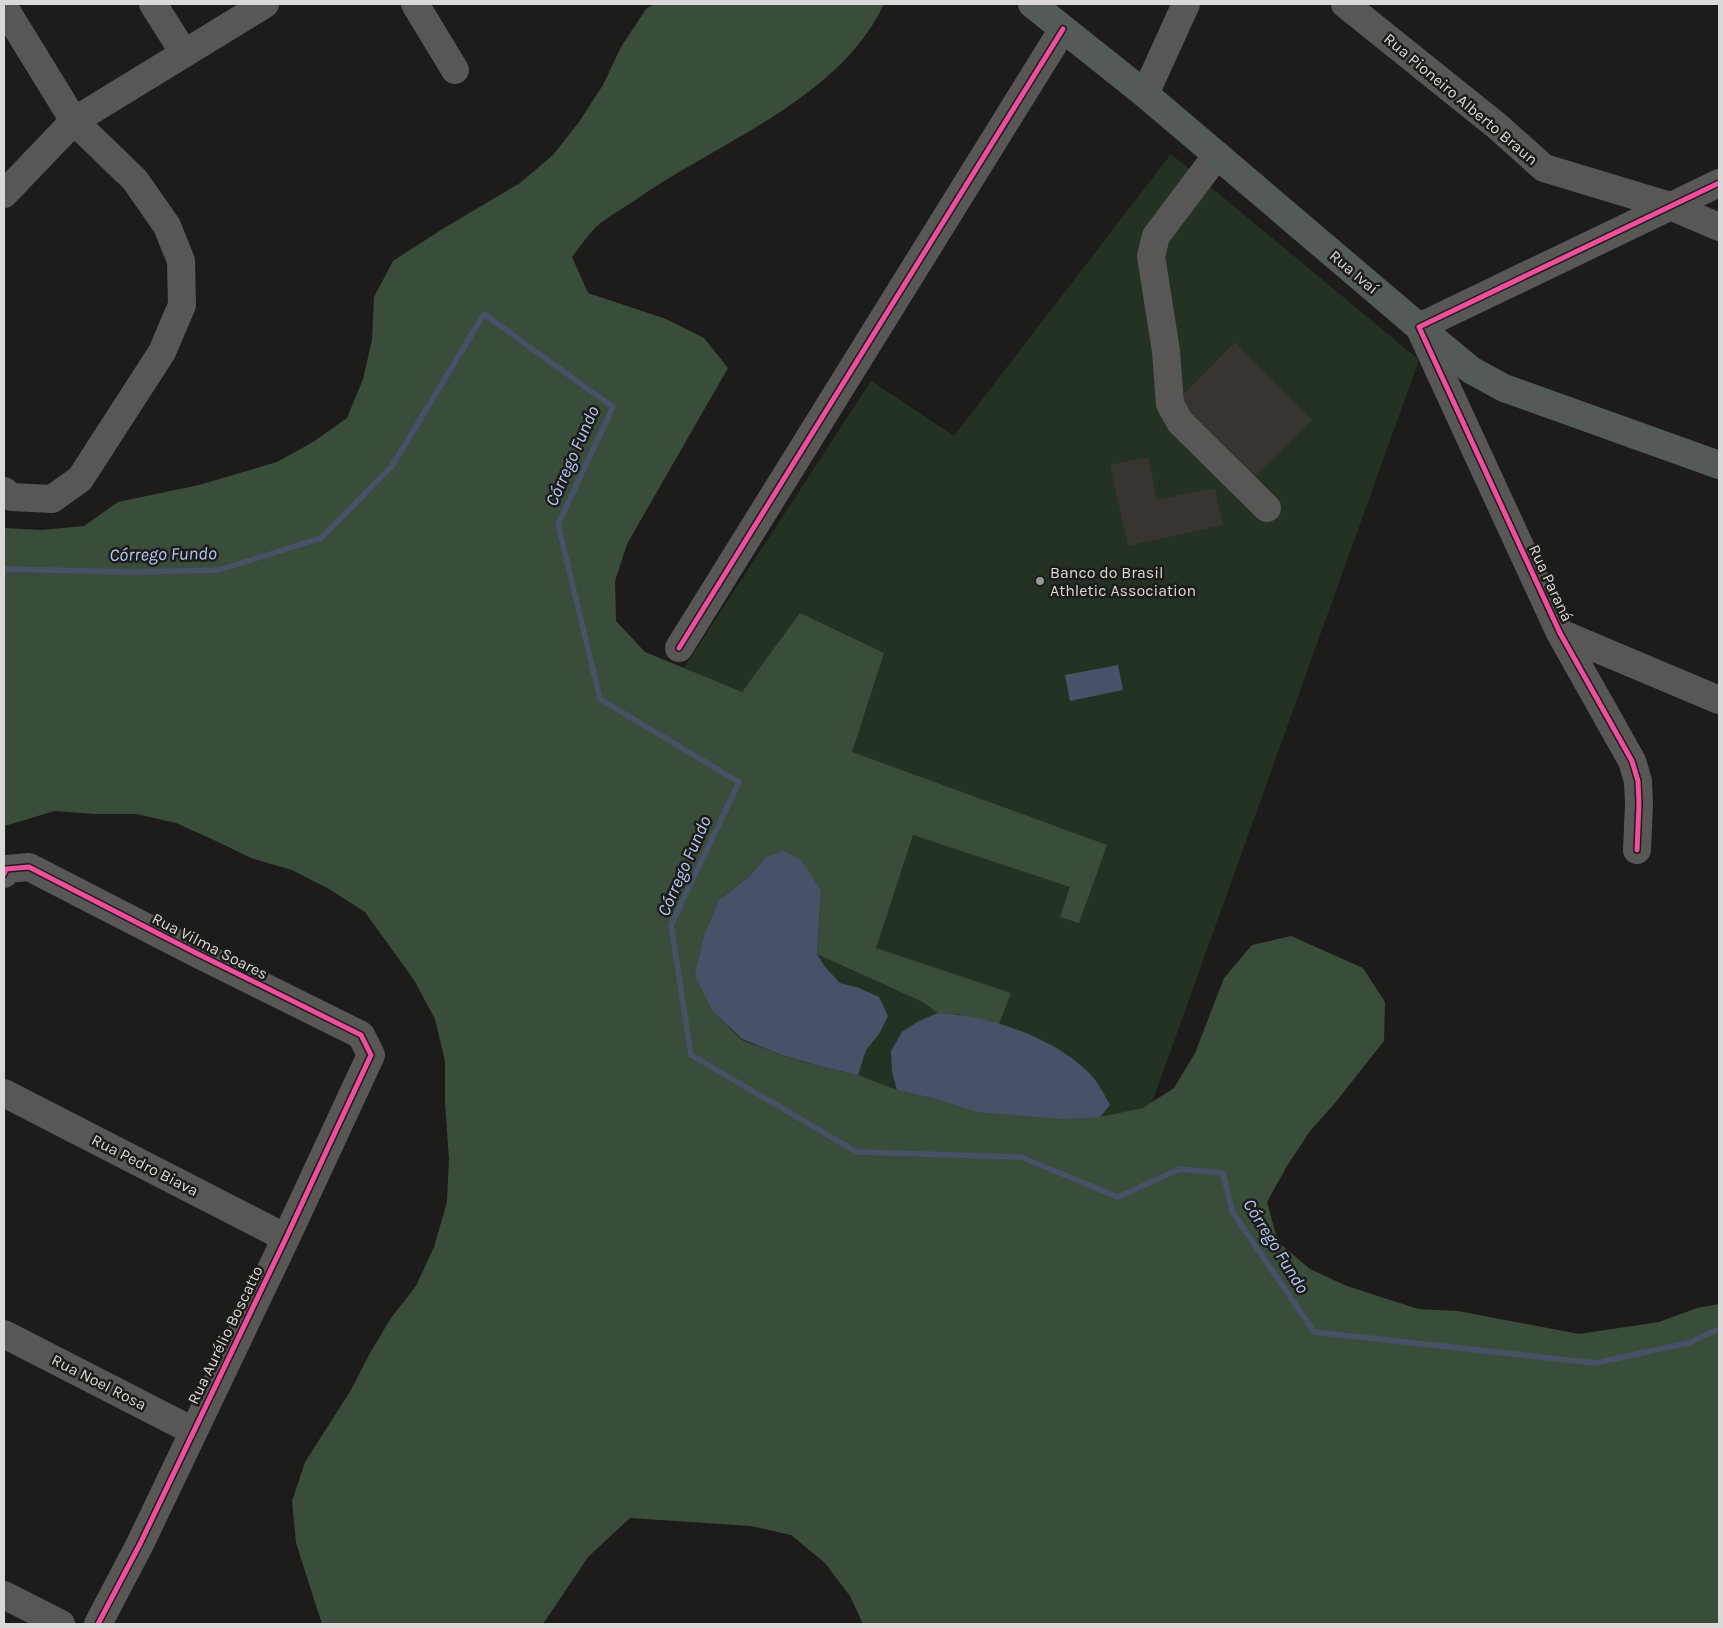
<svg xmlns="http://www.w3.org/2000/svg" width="1723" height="1628" viewBox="0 0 1723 1628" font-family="Karla,sans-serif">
	<rect width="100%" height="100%" fill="#1d1c1a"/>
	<path fill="#243224" d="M1171 154 1419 360 1118 1197 857 1152 646 726 871 381 954 436Z"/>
	<path fill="#3a4d3a" d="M654 4H884C839 100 716 143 634 201 622 209 607 217 596 227 587 236 580 247 572 257L588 293 666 319 704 338 728 368 627 544 615 581 616 621 645 652 742 692 800 613 884 653 852 752 1107 845 1079 923 1060 917 1070 887 913 835 876 948 1011 993 999 1024 958 1014 938 1013 923 1002 817 954 821 891 764 859 749 877 719 900 713 1012 742 1040 779 1054 818 1066 858 1075 897 1090 936 1099 1100 1117 1143 1108 1174 1088 1195 1053 1224 978 1252 945 1291 936 1363 968 1385 1002 1384 1041 1335 1103 1310 1131 1287 1166 1267 1202 1278 1242 1310 1269 1347 1286 1418 1309 1458 1311 1579 1334 1659 1322 1697 1308 1719 1304V1624H863L850 1596 825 1563 791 1535 751 1526 630 1518 588 1557 543 1624H322L296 1543 292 1501 305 1462 351 1390 370 1353 391 1318 416 1286 434 1247 447 1202 449 1159 445 1103V1061L435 1019 414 980 365 912 329 889 292 870 251 858 214 840 176 823 136 814H95L55 811 4 826V528L41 530 84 526 118 502 199 485 277 462 313 442 347 418 363 379 372 340 374 297 393 261 444 228 520 183 553 155 579 122 603 85 621 47 646 9Z"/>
	<path fill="#475268" d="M1118 665 1123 690 1070 701 1065 675Z
		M783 850 802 861 821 891 817 954 825 967 840 983 859 988 879 997 888 1016 879 1034 866 1050 858 1075 819 1066 779 1054 742 1039 713 1012 695 975 704 936 719 900 749 877 764 859Z
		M938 1013C986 1015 1050 1036 1086 1070 1097 1080 1103 1092 1110 1105L1100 1117 1061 1119 978 1112 936 1099 897 1090 892 1072 891 1051 902 1032 919 1021Z"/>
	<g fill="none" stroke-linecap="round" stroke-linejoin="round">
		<path stroke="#475268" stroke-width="5.5" d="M4 569 132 572 219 570 321 538 392 466 484 314 613 407 558 524 600 699 739 782 671 925 691 1055 857 1152 1021 1157 1118 1197 1180 1169 1223 1173 1232 1211 1314 1332 1595 1363 1688 1343 1719 1329"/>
	</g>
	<path fill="#38342f" d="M1235 342 1312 420 1252 479 1176 402Z
		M1148 457 1157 500 1215 488 1223 525 1128 546 1110 465Z"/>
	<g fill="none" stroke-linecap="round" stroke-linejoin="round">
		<path stroke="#585755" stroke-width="28" d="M153 4 184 53
			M415 4 455 70
			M1345 4 1497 126 1544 168 1670 206 1719 227
			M4 7 74 121 135 180 167 226 181 261 182 305 162 352 80 479 52 499 11 497 4 491
			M1145 94 1186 4
			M1217 155 1156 236 1151 256 1166 351 1170 404 1180 422 1267 508
			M4 194 74 121 265 4
			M1560 633 1719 700
			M679 648 1063 29
			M1637 850 1639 804 1638 781 1632 761 1560 633 1419 327 1719 183
			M4 874 6 869 29 867 196 953 361 1035 371 1055 286 1238 140 1544 98 1624
			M4 1093 286 1238
			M4 1334 193 1431
			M4 1595 61 1624"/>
		<path stroke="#535a57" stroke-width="28" d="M1032 4 1145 94 1419 327 1471 370 1504 388 1719 465"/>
		<g stroke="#1e1c19" stroke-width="8">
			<path id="cycleway" d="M679 648 1063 29
				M1637 850 1639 804 1638 781 1632 761 1560 633 1419 327 1719 183
				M4 874 6 869 29 867 196 953 361 1035 371 1055 286 1238 140 1544 98 1624"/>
		</g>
		<use href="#cycleway" stroke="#ef4d9e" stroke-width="5"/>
	</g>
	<circle fill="#989795" stroke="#1e1c19" stroke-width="2" cx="1040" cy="581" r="5"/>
	<g text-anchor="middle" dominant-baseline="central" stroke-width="5" stroke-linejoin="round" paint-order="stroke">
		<g font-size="16" fill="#dbd9d7" stroke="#1e1c19">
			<text transform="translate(1461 99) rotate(40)">Rua Pioneiro Alberto Braun</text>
			<text transform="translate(1354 272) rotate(40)">Rua Ivaí</text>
			<text transform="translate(1551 583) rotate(65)">Rua Paraná</text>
			<text transform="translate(210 946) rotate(27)">Rua Vilma Soares</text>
			<text transform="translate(145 1165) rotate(27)">Rua Pedro Biava</text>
			<text transform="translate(225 1335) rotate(-64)">Rua Aurélio Boscatto</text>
			<text transform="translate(99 1382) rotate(27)">Rua Noel Rosa</text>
		</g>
		<g font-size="16" fill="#dbd9d7" stroke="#1e1c19" text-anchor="start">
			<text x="1050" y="572">Banco do Brasil<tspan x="1050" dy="18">Athletic Association</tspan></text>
		</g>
		<g font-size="18" font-style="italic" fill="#b2cbfc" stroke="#1e1c19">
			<text transform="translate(572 456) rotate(-66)">Córrego Fundo</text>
			<text transform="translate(163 554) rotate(-1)">Córrego Fundo</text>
			<text transform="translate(684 866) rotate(-66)">Córrego Fundo</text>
			<text transform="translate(1276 1246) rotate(58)">Córrego Fundo</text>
		</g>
	</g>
	<rect width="1723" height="1628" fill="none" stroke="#dbd9d7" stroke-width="10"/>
</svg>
